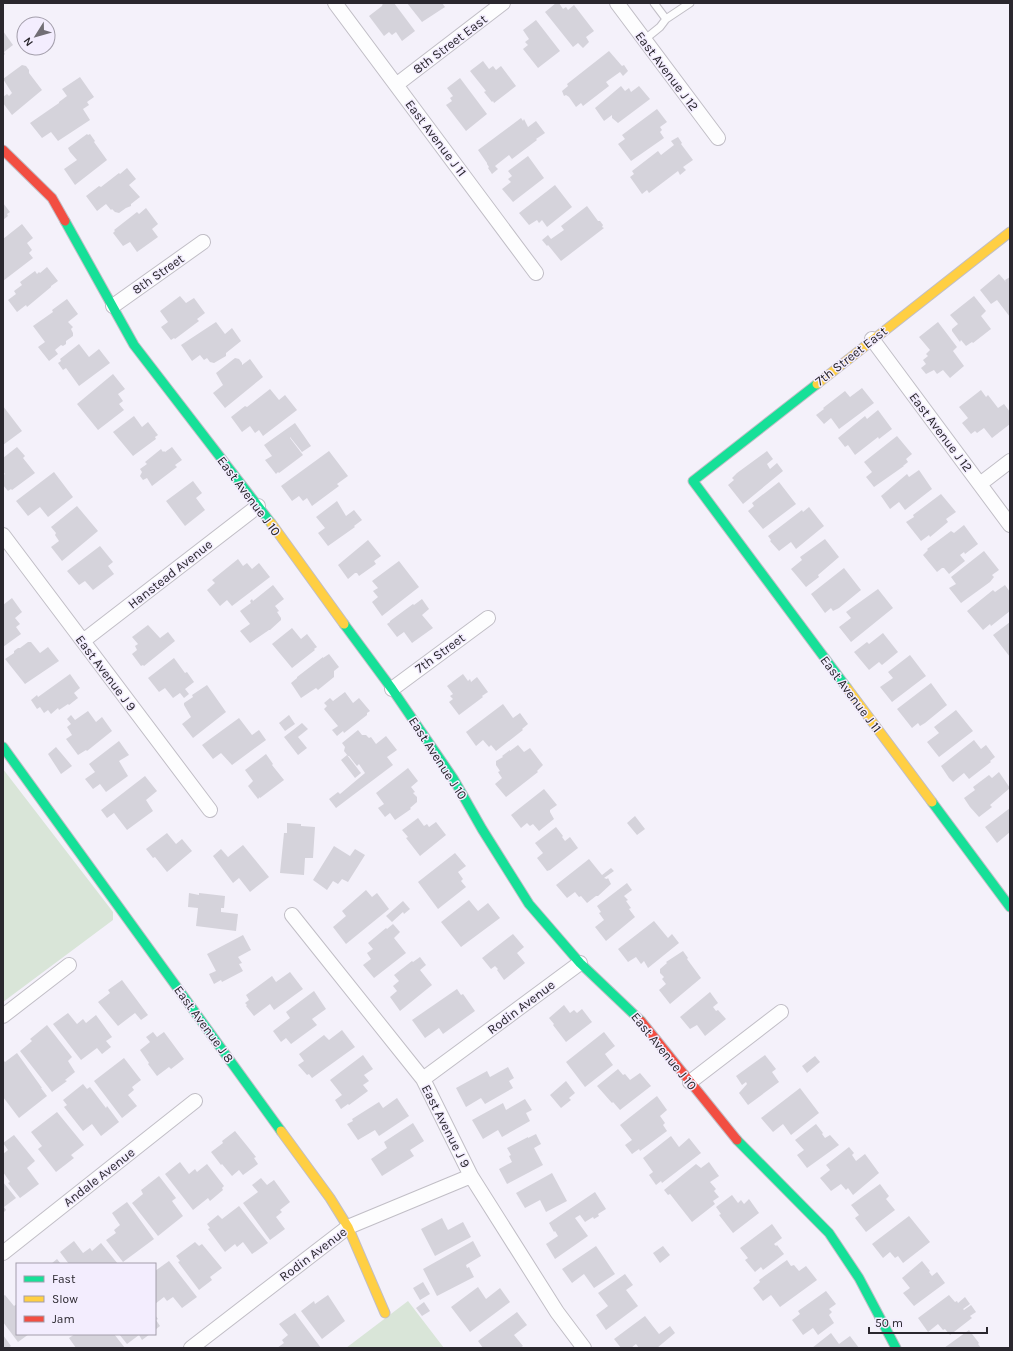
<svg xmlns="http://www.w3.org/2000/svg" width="1013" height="1351" viewBox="0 0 1013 1351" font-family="Karla,sans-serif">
	<rect width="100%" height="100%" fill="#f4f1fa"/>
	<path fill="#d9e5d8" d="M3 769 113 912V920L3 1002Z
		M408 1301 444 1348H346Z"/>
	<path fill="#d5d3db" d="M383 3H394L415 31 402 41 396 32 392 35 389 32 384 36 369 16 382 6Z
		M407 3 437 4 442 3 445 7 422 22Z
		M556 3H559L563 9 566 7 568 10 574 5 594 31 586 37 589 42 583 48 578 43 573 47 545 12Z
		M536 20 560 51 538 68 523 49 528 45 525 42 529 39 523 30Z
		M3 31 13 45 4 52 5 54 3 56Z
		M609 51 622 66 624 65 628 71 623 76 620 72 606 82 609 86 583 106 581 103 576 107 569 97 566 95 564 96 562 91 568 86 567 84Z
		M483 61 489 69 493 66 496 70 501 66 516 86 494 103 493 101 492 102 484 92 486 91 470 71Z
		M22 65 26 66 29 70V73L42 90 12 115 3 103V97L7 94 9 96 12 93 3 79Z
		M80 77 94 97 87 102 89 105 83 109 90 120 58 141 51 132 42 138 30 123 59 103V102L67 96 62 89Z
		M460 78 487 114 466 131 446 105 452 101 450 98 453 96 447 88Z
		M621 86 625 91 629 88 631 92 639 86 650 99 618 123 612 118V115L604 121 595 108Z
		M657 109 667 122 660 127 662 130 660 132 664 138 631 161 618 144 625 139 622 135Z
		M521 118 523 121 524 119 528 127 536 121 545 133 536 139 537 140 512 159 509 155 495 166 498 169 492 174 488 168 489 167 487 164V163L478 150Z
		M87 134 88 135 90 134 95 141 94 142 107 160 75 185 64 169 77 160 70 152 68 148Z
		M678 137 682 143 681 144 693 160 683 167 686 170 680 175 678 171 649 193 647 190 642 194 630 177 634 174 632 171 658 151 661 155 674 145 671 141Z
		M528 156 544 178 513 202 502 189 511 182 508 179 512 176 508 171Z
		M127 168 136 179 129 185 140 197 131 204V206L126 208 119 213 115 212 112 209 111 210 106 204 97 211 86 196 99 186 101 187 119 173 120 174Z
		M555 185 572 207 547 227 542 220 539 223 537 220 529 225 519 213Z
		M3 203 10 212 7 214 8 216 3 220Z
		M587 206 598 221H600L603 225 602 227 604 228 561 261 548 245 547 246 542 240 548 235 551 239 564 230 561 226Z
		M146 208 158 224 152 229 158 237 137 252 130 242 123 246 113 233 115 231 114 230 137 212 139 214Z
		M22 224 33 238 27 243 32 250 29 253 33 258 3 281V239Z
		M47 267 58 281 51 286V287L27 307 26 305 17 312 8 300 16 294 14 291 22 285 20 282 35 271 37 274 39 272 40 273Z
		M999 274 1006 282 1005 280 1010 277V317L997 300 991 304 980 290Z
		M180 296 186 303 194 298 205 313 197 319 199 321 175 339 174 338 171 340 161 327 168 322 160 311Z
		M974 296 986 311 981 316 991 329 973 343 972 342 966 346 961 340 960 342 952 331V329L958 324 950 315Z
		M67 299 78 314 68 322 73 327 71 329 73 333V336L66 341V344L63 346 61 345 55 350 58 354 49 361 38 347 45 342 33 326 53 312 52 310Z
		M216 322 225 334 232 328 241 341 226 353V356L214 363 210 362 207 358 204 360 200 355 192 361 181 345Z
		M938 322 957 347 953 351 964 366 950 378 943 370 937 374 934 370 926 374 921 368 926 364 923 360 928 356 926 354 930 350 919 337Z
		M79 344 89 357 99 349 110 363 79 386 66 368 63 370 58 363 61 361 60 359Z
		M235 358 239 359 242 363V365L250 359 263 377 225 408 213 393 223 385 216 373Z
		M113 374 125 389 118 394 123 401 119 404 124 410 98 430 77 404Z
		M862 388 874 403 839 429 831 418 824 424 816 415 824 409 823 408 845 391 850 397Z
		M270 389 279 400 285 395 297 410 263 436 259 430 255 433 250 426 242 432 231 417 245 406 247 407Z
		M981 390 986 397 988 395 998 408 1004 404 1010 412V424L992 438 984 428 977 433 975 431 971 434 962 423 968 418 959 407Z
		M3 406 22 431 3 445Z
		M878 410 892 429 879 439 878 437 855 455 848 445 845 447 838 438 865 416 867 419Z
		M134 416 142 427 148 422 158 435 155 437 156 439 133 456 113 432Z
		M295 423 311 446 302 452 290 437V438L303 455 279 473 278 472 276 474 265 460 272 456 264 445Z
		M897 436 912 454 906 459 908 462 903 466H904L874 487 866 477 872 472 864 462Z
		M17 447 25 456 23 458 35 473 12 490 11 489 8 491 3 485V475L5 474 3 472V458Z
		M172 447 182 460 175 465 177 467 152 486 147 478 143 480 140 476 142 472 140 469 147 464 145 462 161 449 163 452 164 451 165 452Z
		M329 451 348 476 337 484 339 486 312 506 307 498 303 501 299 496 292 501 281 486Z
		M767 451 773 459 767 464 770 469 777 463 783 471 743 504 728 485 734 480 732 478 737 473Z
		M919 470 932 489 905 510 899 502 890 509 881 496 907 474 909 477Z
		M54 472 73 497 48 517 40 507 28 516 16 501Z
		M193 481 202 493 196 498 205 510 185 526 166 501Z
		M779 482 796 504 763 529 748 511 754 506 752 503 757 499Z
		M941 494 956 512 946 519 948 522 930 537 929 535 921 541 906 522 914 517 913 515Z
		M337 501 346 516 354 510 362 520 354 526 355 527 328 546 318 533 325 528 316 517Z
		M77 506 98 531 62 561 51 547 59 541 55 535 56 533 51 527Z
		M809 507 824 526 796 549 791 542 779 551 770 541 771 540 768 536 802 510 803 512Z
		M964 525 978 544 965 554 964 552 960 555 965 561 949 574 944 568H942L937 572 923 555 928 550 927 549 951 531 954 533Z
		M825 539 839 557 818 575 819 577 806 587 791 569 802 560 800 557Z
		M368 540 381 556 374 561 376 564 359 576 357 573H355L348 579 338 565Z
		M100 546 113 562 108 566 114 574 93 590 85 581 79 585 67 571Z
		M984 551 999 570 992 575 994 577 990 582 961 603 949 588 956 584 951 577Z
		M238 559 243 566 247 563 252 569 259 563 270 577 232 606 227 600 220 606 207 590 215 583 212 580Z
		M399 561 419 587 382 616 372 602 378 597 373 591 378 588 372 581Z
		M844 568 861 590 839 608 833 611 831 608 825 613 811 594Z
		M273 585 284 599 275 606 279 611 277 612 281 618V620L270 630H269L250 643 240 631 250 624 240 611 251 603 250 601 252 599 253 601Z
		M1005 585 1010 592V611L991 626 990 624 983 630 967 611 993 590 995 592Z
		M878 589 893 608 851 642 839 627 851 618 846 612Z
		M12 598 22 612 15 618 20 624 16 627 21 634 3 647V605Z
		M422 599 429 609 422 615 433 628 412 643 404 632 397 637 387 624 390 622V621L413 604 414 605Z
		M1010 622V657L993 635Z
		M148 625 160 638 168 632 175 641 144 666 143 665 141 666 132 654 137 650 135 646 138 644 132 637Z
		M292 628 301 639 307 634 317 647 314 649 315 650 292 668 272 644Z
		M883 633 898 652 882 665 879 662 869 670 854 652 867 642 869 644Z
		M28 642H31L40 653 48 647 59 661 25 684 5 659 14 653V651L18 648H20Z
		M329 654 339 667 334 671V677L318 690 316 688 301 698 291 683 297 678V677L323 657V658Z
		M910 655 926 676 892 702 880 687 893 678 888 672Z
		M174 658 185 673 187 672 194 682 185 689 189 694 184 698 180 693 173 698 165 688 159 692 148 678Z
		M70 674 80 688 74 693 78 698 69 705 68 704 59 710 58 708 51 714 48 710 44 713 40 707 37 709 31 700 37 695 38 697Z
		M463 674 468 681 470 679 471 682 477 677 488 692 482 696 483 697 459 715 449 702 453 699 450 696 453 694 447 686Z
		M931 683 947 705 925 723 920 726 918 723 912 728 897 709Z
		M207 685 226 712 193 738 182 724 191 717 184 705V703L193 697 192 695Z
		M345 692 353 703 359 698 370 711 367 713V715L344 733 343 731 337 736 332 730 338 726 324 709 327 706 324 703 330 698 333 701Z
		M503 704 513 718 520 713 528 724 522 729 523 730 496 751 491 745 489 747 483 740 476 746 466 732Z
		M956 710 973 731 939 757 927 742 939 733 934 727Z
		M88 711 96 722 102 717 112 731 87 751 86 750 78 755 66 739 72 735 67 727 71 724 67 719 71 715 75 720Z
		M289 715 295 724 285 731 279 723Z
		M239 718 252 735 259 730 266 740 232 765 221 753 213 759 202 745Z
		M302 723 308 729 298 737 307 748 298 755 284 737Z
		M358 730 362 735H366L369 738 371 737 376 744 386 736 397 750 387 757 393 765 336 808 329 799 338 792 340 794 365 773 359 764 357 766 349 756H348L344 751 345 747 342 743Z
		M974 740 981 749 986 745 995 757 990 761 991 762 969 779 964 773 953 782 949 778 941 766Z
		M119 741 129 755 119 761 128 776 106 792 100 784 93 789 85 779 95 772 89 764Z
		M518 745 524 752 530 748 543 765 537 771 538 772 506 797 495 784 502 778 498 772 500 771 496 765V761L503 757 502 756 510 750V751Z
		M56 747 72 766 61 774 48 754Z
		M266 754 273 764 272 765 284 780 260 798V797L258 799 248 786 253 781 245 770Z
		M347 755 361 773 355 778 341 760Z
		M408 768 418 781 411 787 415 792 413 793 417 797V802L410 808 411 809 395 820 390 813 385 817 378 808 384 804 376 793Z
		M999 772 1010 788 990 805 992 807 979 817 970 807 964 798 975 790 973 787 989 775 992 778Z
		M145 776 157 791 146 800 153 811 127 830 114 813 107 818 101 810Z
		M544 789 557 805 550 810V812L554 819 539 831 533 824 530 826 527 823 521 828 511 815Z
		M1010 808V832L997 843 985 827Z
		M635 816 645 829 637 835 627 823Z
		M418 818 424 826 427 824 429 827 436 822 446 835 420 856 406 838 408 837 402 830Z
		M287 823 301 824V826L315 827 313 858H305L304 875 280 873 284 833H287Z
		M556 827 563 836 562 837 565 841 570 837 578 848 550 870 547 871 537 858 543 853 535 843Z
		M167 833 176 844 182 839 192 851 167 872 155 857 153 858 146 849Z
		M243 845 269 877 250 892 239 878 233 883 213 856 221 849 228 857Z
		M334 846 350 856 355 849 365 855 348 882 342 879 338 884 333 881 327 890 313 880Z
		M455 853 466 866 458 872 463 879 461 881 466 887 438 909 418 882Z
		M589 859 602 875 611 868 614 871 604 878 607 879 608 878 611 884 598 896H596L587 903 581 896 579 897 575 892 567 898 556 885Z
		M627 883 632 890 624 896 628 900 626 901 631 908 629 909 635 917 606 941 595 927 604 920 599 913 601 912 597 906Z
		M366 890 372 897 377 893 389 909 346 944 333 927 346 916 342 911Z
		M189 893 199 895V893L225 896 224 908H221V912L238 914 236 931 196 926 198 908 188 907Z
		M469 900 478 911 488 903 500 918 461 947 441 922Z
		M403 901 410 909 404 914 403 912 392 922 386 916Z
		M654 921 668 938 672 934 679 943 648 968 644 961 641 964 636 957 628 962 618 949Z
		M393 924 400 932 394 938 406 953 374 978 363 965 371 959 367 953 373 949 368 943 386 928 387 929Z
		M513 934 524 947 517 953 525 963 504 980 497 970 498 969 495 966 491 969 482 958Z
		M243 935 251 950 238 957 242 963 239 964 243 971 222 982 221 980 214 984 209 974 216 971 207 954Z
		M683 951 688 958 687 959 701 978 670 1004 659 990 666 984 662 979 664 977 660 973V969L667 963 666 962Z
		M420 957 426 965 420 970 432 985 400 1011 390 997 397 991 393 986 399 981 394 975 412 961 413 962Z
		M290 972 303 989 274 1010 270 1004 254 1016 246 1006 247 1005 245 1003 249 1000 246 995 272 976 276 982Z
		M122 980 148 1015 141 1020 135 1013 118 1026 98 1002 110 993 108 990Z
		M457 989 461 995 463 994 475 1011 443 1034 439 1028 425 1038 412 1020Z
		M314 991 326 1009 312 1019 317 1025 291 1044 286 1038 281 1042 273 1031 290 1018 286 1012Z
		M710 992 718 1003 713 1007 716 1011 718 1010 726 1019 705 1036 697 1025 690 1029 680 1017Z
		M564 1005 570 1013 574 1010 577 1013 582 1009 592 1022 566 1042 553 1025 554 1024 549 1018Z
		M68 1013 77 1024 83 1019 86 1023 96 1015 112 1037 106 1041 111 1047 102 1054 97 1048 81 1060 53 1024Z
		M47 1025 72 1057 68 1061 75 1072 65 1080 67 1081 52 1092 20 1051 32 1041 30 1039Z
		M342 1030 355 1047 312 1078 309 1074 307 1075 298 1065 304 1061 299 1054 324 1035 329 1040Z
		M153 1032 157 1037 164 1032 184 1059 171 1069 169 1067 157 1076 148 1064 149 1063 140 1050 150 1042 146 1037Z
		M604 1032 615 1046 605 1054 613 1065 585 1087 566 1062Z
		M17 1053 42 1088H41L47 1096 19 1118 3 1097V1060L5 1062Z
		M363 1055 373 1069 364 1075 369 1081 363 1085 368 1091 349 1105 348 1104 341 1109 335 1100 342 1095 330 1080Z
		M765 1055 776 1069 772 1072 779 1082 748 1105 739 1093 747 1084 746 1082 742 1085 736 1076Z
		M815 1056 820 1062 807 1073 802 1066Z
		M124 1058 141 1080 132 1087 134 1090 128 1095 137 1106 122 1118 94 1081Z
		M508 1067 514 1078 509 1081 513 1088 485 1104 481 1098 466 1107 456 1088 487 1071 490 1077Z
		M618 1069 623 1075 625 1074 630 1080 640 1073 651 1086 620 1110 613 1102 612 1103 597 1086Z
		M566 1081 575 1093 569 1098 571 1100 561 1108 550 1095Z
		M83 1084 87 1089 90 1087 106 1108 107 1106 119 1122 101 1136 92 1124 83 1131 64 1107 67 1105 63 1100Z
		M800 1088 819 1113 791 1135 783 1124 773 1132 761 1118Z
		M657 1096 667 1110 660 1116 665 1123 663 1125 667 1131 640 1151 639 1149 632 1154 625 1145 632 1140 620 1125Z
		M397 1098 409 1116 379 1136 375 1130 358 1140 347 1124 353 1121 352 1119 379 1102 383 1108Z
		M525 1099 532 1110 526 1113 530 1121 502 1137 498 1130 483 1139 472 1120 503 1103 506 1110Z
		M57 1112 84 1145 71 1155 74 1158 56 1172 38 1149 42 1146 31 1132Z
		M413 1123 424 1141 410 1150 414 1156 382 1176 371 1159 387 1148 384 1142Z
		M816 1124 823 1133 822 1134 825 1138 830 1135 839 1145 807 1168 797 1155 804 1150 795 1140Z
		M235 1131 256 1157 254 1158 258 1164 243 1175 239 1170 232 1176 222 1164 221 1165 211 1152 223 1143 222 1141Z
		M536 1134 541 1144 534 1148 543 1165 507 1184 499 1169 512 1162 509 1156 511 1155 507 1148 528 1137V1138Z
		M14 1135 35 1161 27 1168 39 1184 20 1198 8 1183 10 1182 3 1172V1154L8 1150 3 1143Z
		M671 1136 679 1147 689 1138 701 1153 662 1183 661 1181 656 1185 649 1175 653 1172 643 1158Z
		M849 1147 854 1153 852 1155 856 1161 865 1154 879 1173 853 1195 848 1188 846 1190 841 1184 831 1191 820 1178 830 1170 826 1165Z
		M180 1162 189 1174 195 1169 197 1172 207 1164 224 1186 222 1188 223 1190 210 1201 208 1198 193 1210 165 1174Z
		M709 1162 719 1176 710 1182 716 1189 714 1191 719 1197 713 1201 715 1204 692 1222 670 1194 668 1195 664 1190 696 1164 701 1168Z
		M552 1173 567 1201 546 1212 540 1200 525 1208 516 1193Z
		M159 1176 176 1198 172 1201 183 1216 158 1236 132 1203 143 1194 141 1190Z
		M261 1178 267 1185 274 1180 290 1202 280 1210 282 1212 276 1217 285 1229 270 1240 243 1203 258 1192 252 1185Z
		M3 1182 16 1198 4 1207 6 1210 3 1213Z
		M880 1184 889 1196 886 1199 895 1210 866 1232 855 1218 859 1215 851 1205Z
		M595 1192 606 1209 598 1214 599 1216 594 1219 593 1217 585 1222 580 1215 575 1218 588 1236 555 1259 546 1244 558 1236 555 1231 554 1232 549 1223Z
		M732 1195 738 1203 741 1200 744 1204 749 1199 759 1213 733 1233 719 1215 721 1214 716 1207Z
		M127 1202 154 1239 123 1262 106 1240 116 1233 114 1230 120 1225 112 1213Z
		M239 1206 268 1243 252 1254 243 1242 237 1247 235 1244 225 1252 208 1229 210 1228 207 1224 218 1215 222 1219Z
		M909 1216 930 1242 903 1263 898 1256 895 1258 890 1252 883 1258 872 1244Z
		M442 1218 448 1230 463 1222 471 1237 435 1256 421 1229Z
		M772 1224 782 1238 774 1244 776 1246 777 1245 784 1254 763 1270 761 1267 755 1272 745 1260 748 1258 740 1248Z
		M74 1241 83 1253 90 1248 92 1251 101 1243 118 1264H69L60 1252Z
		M473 1241 481 1256 466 1265 467 1268 469 1267 474 1277 437 1296 423 1269Z
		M195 1242 199 1246 202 1244 222 1268 210 1277 212 1280 199 1290 178 1262 180 1261 176 1256Z
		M596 1246 615 1274 594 1288 584 1274 572 1283 562 1269Z
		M663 1246 670 1255 660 1263 653 1253Z
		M57 1259 61 1264H51Z
		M787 1260 791 1266 794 1265 799 1271 806 1266 817 1280 780 1307 771 1295 763 1301 753 1288 760 1282 759 1280Z
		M169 1261 197 1297 182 1308 173 1297 167 1301 164 1297 155 1304V1271Z
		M922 1261 930 1271 929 1272 932 1276 937 1272 945 1283 914 1306 903 1293 910 1288 902 1278Z
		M625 1274 633 1285 626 1290 638 1306 606 1330 596 1315 608 1306 598 1293Z
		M423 1282 430 1294 420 1300 413 1288Z
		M478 1287 486 1299 500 1288 510 1302 470 1332 451 1307Z
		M826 1291 836 1304 829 1309 832 1312 829 1315 834 1323 818 1335 813 1328 803 1335 792 1320 800 1314 798 1311Z
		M5 1295 14 1306 17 1304V1334H29L18 1342 3 1322V1296Z
		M328 1295 345 1321 322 1339 301 1311 314 1301 315 1304Z
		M949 1295 955 1302 957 1301 958 1303 965 1297 970 1304 963 1309 964 1310 971 1305 976 1312 970 1316 972 1318 950 1335 945 1329 943 1330 938 1324 928 1332 918 1318Z
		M424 1302 430 1311 422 1316 416 1308Z
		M517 1312 527 1325 514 1335 523 1346 520 1348H483L478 1341Z
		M295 1313 321 1348H277L284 1343 282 1340 288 1335 279 1324Z
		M155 1315 158 1319 156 1320 160 1326 155 1330Z
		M645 1316 659 1334 670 1326 675 1333 657 1348H639L636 1344 631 1348H621L614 1339Z
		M969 1330 979 1343 978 1344 981 1348H944Z
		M831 1333 839 1344 850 1336 859 1348H812Z
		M75 1334H114L125 1348H76L69 1338Z
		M119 1334H150L142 1340 139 1335 127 1344Z
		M3 1335 11 1346 8 1348H3Z"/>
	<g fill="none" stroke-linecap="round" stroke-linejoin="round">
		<g stroke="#c1bec6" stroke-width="9">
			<path id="lane" d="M666 19 690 3
				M644 40 660 27 666 19 654 3"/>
		</g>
		<g stroke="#c1bec6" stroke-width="16">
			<path id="street" d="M335 3 536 273
				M617 3 718 138
				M396 85 503 3
				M113 306 203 242
				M872 339 1010 525
				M980 484 1010 461
				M3 535 210 810
				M83 641 258 506
				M392 689 488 618
				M292 915 423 1079 471 1176 557 1312 584 1348
				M3 1016 69 965
				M423 1079 580 963
				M690 1082 781 1012
				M3 1253 195 1101
				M191 1348 348 1227 471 1176"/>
		</g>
		<g stroke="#c1bec6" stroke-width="11">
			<path id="fast" d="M65 221 134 345 271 523
				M817 384 693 481 847 688
				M344 624 392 689 453 778 482 829 529 904 580 963 641 1021
				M3 747 281 1131
				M932 802 1010 907
				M737 1140 829 1233 859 1278 896 1348"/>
		</g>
		<g stroke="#c1bec6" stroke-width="11">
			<path id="slow" d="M817 384 1010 232
				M271 523 344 624
				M847 688 932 802
				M281 1131 330 1198 348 1227 385 1313"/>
		</g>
		<g stroke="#c1bec6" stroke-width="11">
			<path id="jam" d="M3 150 52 198 65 221
				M641 1021 737 1140"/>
		</g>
		<use href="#lane" stroke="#fdfdfe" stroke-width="7"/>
		<use href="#street" stroke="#fdfdfe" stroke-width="14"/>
		<use href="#fast" stroke="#16e098" stroke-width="9"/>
		<use href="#slow" stroke="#ffcf43" stroke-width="9"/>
		<use href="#jam" stroke="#f24e42" stroke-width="9"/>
	</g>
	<g text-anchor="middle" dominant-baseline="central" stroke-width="3" stroke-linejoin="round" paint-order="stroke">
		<g font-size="13" fill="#2a272e" stroke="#f3edfe">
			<text transform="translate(450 44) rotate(-37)">8th Street East</text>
			<text transform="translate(667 71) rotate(53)">East Avenue J 12</text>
			<text transform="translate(436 138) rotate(53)">East Avenue J 11</text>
			<text transform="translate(158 274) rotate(-35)">8th Street</text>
			<text transform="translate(851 356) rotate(-38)">7th Street East</text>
			<text transform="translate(941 432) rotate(53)">East Avenue J 12</text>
			<text transform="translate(249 496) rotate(53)">East Avenue J 10</text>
			<text transform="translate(170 574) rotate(-38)">Hanstead Avenue</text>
			<text transform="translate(440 653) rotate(-36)">7th Street</text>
			<text transform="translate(106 673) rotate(53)">East Avenue J 9</text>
			<text transform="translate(851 694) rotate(53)">East Avenue J 11</text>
			<text transform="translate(438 758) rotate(57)">East Avenue J 10</text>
			<text transform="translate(521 1007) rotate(-37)">Rodin Avenue</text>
			<text transform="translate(204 1024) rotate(54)">East Avenue J 8</text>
			<text transform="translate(664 1051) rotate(51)">East Avenue J 10</text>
			<text transform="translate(446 1126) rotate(63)">East Avenue J 9</text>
			<text transform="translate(99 1177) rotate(-38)">Andale Avenue</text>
			<text transform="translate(313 1254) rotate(-37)">Rodin Avenue</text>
		</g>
	</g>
	<rect width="1013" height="1351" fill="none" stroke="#2a272e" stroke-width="8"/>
	<rect x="16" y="1263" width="140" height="72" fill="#f3edfe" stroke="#a39eab"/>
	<rect x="24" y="1276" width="20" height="6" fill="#16e098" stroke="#a39eab"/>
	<text x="52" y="1283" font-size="12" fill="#2a272e">Fast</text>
	<rect x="24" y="1296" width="20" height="6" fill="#ffcf43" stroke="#a39eab"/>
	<text x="52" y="1303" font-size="12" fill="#2a272e">Slow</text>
	<rect x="24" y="1316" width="20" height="6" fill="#f24e42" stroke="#a39eab"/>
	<text x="52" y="1323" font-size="12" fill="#2a272e">Jam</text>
	<g transform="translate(36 36) rotate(233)"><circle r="19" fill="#f3edfe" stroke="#a39eab"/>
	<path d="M0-3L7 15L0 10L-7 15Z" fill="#716e75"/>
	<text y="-6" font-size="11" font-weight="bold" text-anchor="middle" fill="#2a272e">N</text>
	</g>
	<path d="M869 1327v6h118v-6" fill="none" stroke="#2a272e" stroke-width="2"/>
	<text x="875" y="1327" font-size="12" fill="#2a272e" stroke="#f3edfe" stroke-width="3" paint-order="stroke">50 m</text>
</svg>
